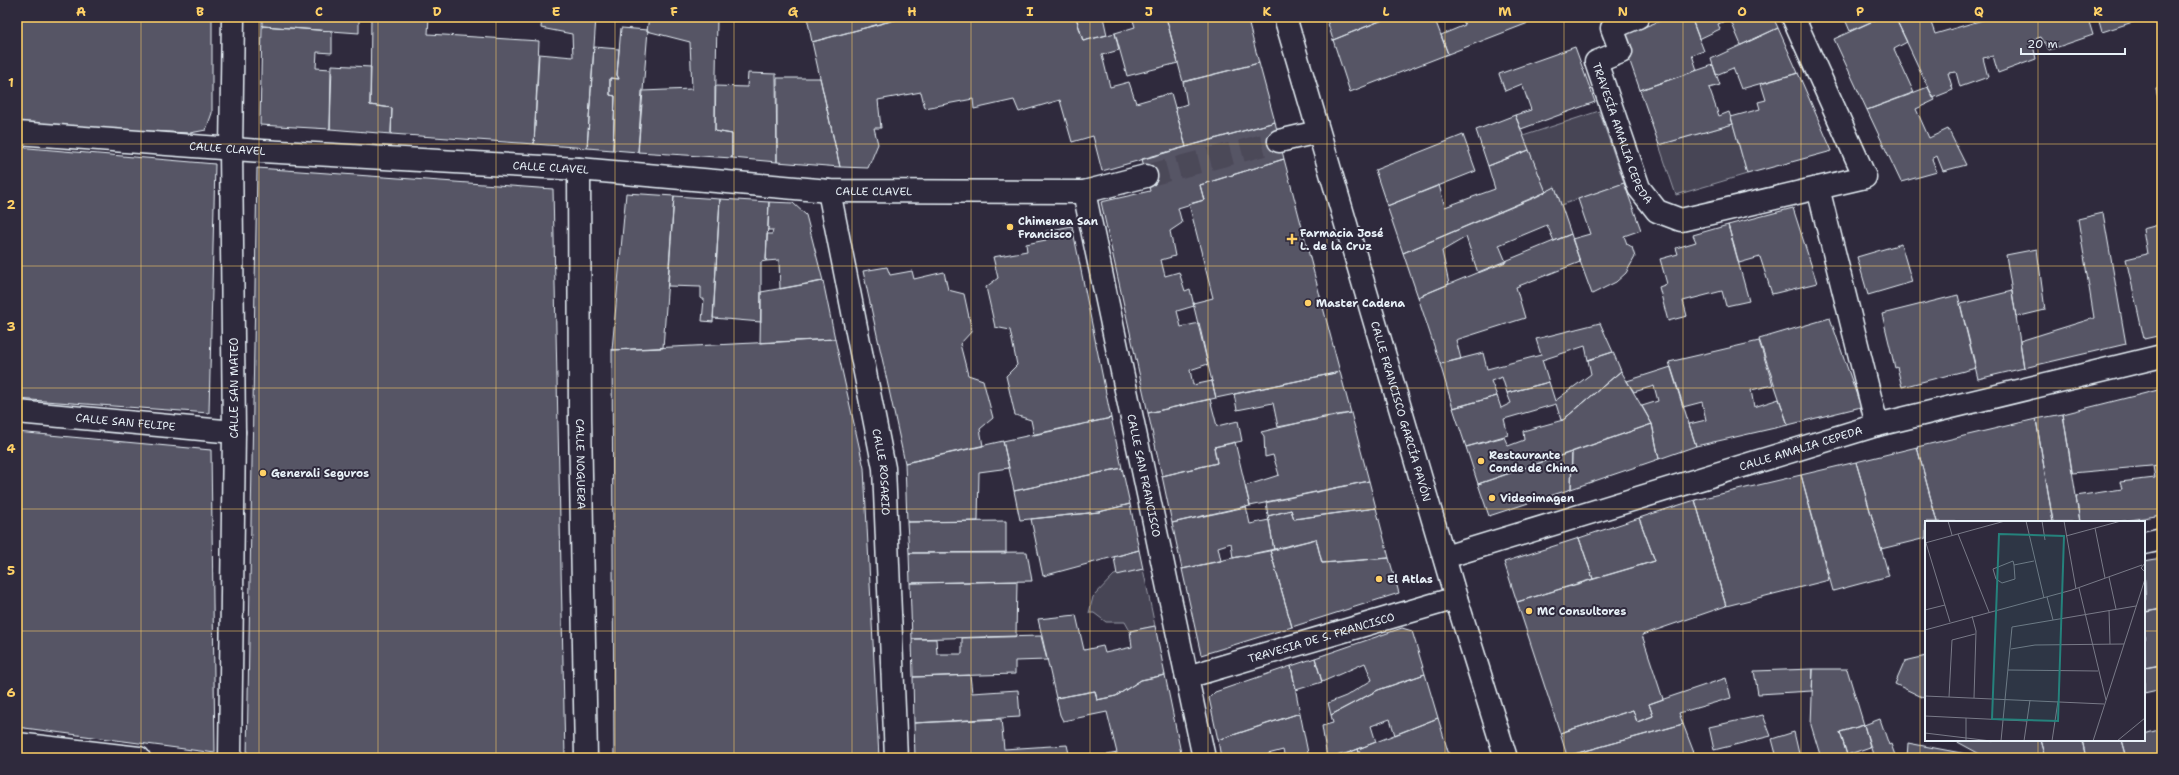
<svg xmlns="http://www.w3.org/2000/svg" width="2179" height="775" viewBox="0 0 2179 775" font-family="'Shantell Sans',sans-serif">
	<rect width="100%" height="100%" fill="#2f2a3d"/>
	<filter id="ink" filterUnits="userSpaceOnUse"><feTurbulence type="fractalNoise" baseFrequency=".025" numOctaves="2"/><feDisplacementMap in="SourceGraphic" scale="8" xChannelSelector="R" yChannelSelector="G"/><feConvolveMatrix kernelMatrix="1 2 1 2 8 2 1 2 1" color-interpolation-filters="sRGB"/></filter>
	<g filter="url(#ink)">
		<path fill="#464455" stroke="#979aa6" d="M1599 111 1624 183 1561 205 1555 187 1546 192 1523 136Z
			M1733 124 1747 174 1676 195 1659 145Z
			M1143 569 1155 626 1130 631 1125 622H1106L1094 613H1089L1093 597 1114 575Z"/>
		<path fill="#575565" stroke="#e8f1f8" d="M17 17H212V113L206 130 190 133 17 125Z
			M262 17H359V33L262 26Z
			M371 17H429L428 34 539 41 534 144 391 134 392 108 370 105Z
			M542 17H596L587 148 534 144 539 54 573 57 572 34 541 28Z
			M596 17H621V21L596 19Z
			M649 17 717 18 715 131 732 134V158L638 152 642 91 692 89 690 42 647 31Z
			M807 17H906L812 42Z
			M906 17H1076L1083 41 1115 33 1119 50 1102 55 1110 87 1129 82 1136 103 1171 93 1186 147 1102 171 1093 136 1072 142 1060 100 1019 112 1014 100 974 109 973 99 925 108 921 92 878 100 881 128H874L878 144 868 168 840 167 812 42Z
			M1076 17H1103L1107 35 1083 41Z
			M1132 17H1166L1178 63 1127 76 1115 33 1135 27Z
			M1166 17H1247L1259 63 1183 82Z
			M1326 17H1390L1333 40Z
			M1390 17H1434L1448 54 1350 92 1333 40Z
			M1461 17H1535L1536 20 1448 54 1441 35 1465 25Z
			M1670 17H1691L1704 51 1692 55 1697 70 1640 90 1621 36Z
			M1691 17H1773L1778 28 1741 45 1730 19 1718 24 1720 29 1699 39Z
			M1844 17H1882L1850 31Z
			M1882 17H1895L1907 42 1894 49 1914 93 1867 110 1834 39Z
			M1895 17H1929L1935 34 1993 17H2138L2139 20 2102 32 2098 18 2089 22 2093 35 2049 50 2041 37 2032 40 2036 59 1998 73 1993 56 1983 58 1988 77 1960 87 1956 72 1948 73 1953 90 1933 98Z
			M262 26 332 31V53L317 52 316 68 331 69 330 129 260 125Z
			M621 28 648 30 638 152 613 150 615 96 610 95V78L619 79 617 75Z
			M1778 28 1798 73 1741 89 1733 68 1716 75 1711 59Z
			M594 47 619 49 617 75 619 79 610 78V95L615 96 613 150 587 148Z
			M1575 47 1595 102 1521 129 1515 115 1531 110 1522 84 1505 91 1499 74Z
			M1259 63 1275 122 1186 147 1175 108 1187 104 1183 82Z
			M332 65 371 67 370 105 392 108 391 134 330 129Z
			M1713 65 1720 85 1709 88 1719 116 1729 112 1733 124 1659 145 1640 90Z
			M748 73 776 74 777 162 732 158V134L715 131V86L747 87Z
			M1798 73 1832 151 1747 174 1731 117 1760 109 1758 102 1766 100 1761 84Z
			M777 78H820L840 167 777 162Z
			M2162 86V117L2156 89Z
			M1928 87 1935 100 1916 109 1929 138 1948 129 1966 165 1943 171 1937 156 1932 159 1937 172 1901 182 1867 110Z
			M1515 115 1529 150 1488 166 1476 130Z
			M1275 122 1284 159 1200 185 1204 200 1178 208 1182 223 1170 231 1175 256 1161 260 1165 276 1179 272 1185 291 1190 289 1194 306 1177 311 1181 327 1199 323 1208 364 1190 370 1193 385 1212 381 1216 398 1148 413 1101 202 1150 191 1142 159Z
			M1463 135 1476 171 1387 206 1375 170Z
			M17 147 215 164 209 413 17 399Z
			M1529 150 1546 192 1403 253 1387 206 1439 185 1445 207 1495 189 1488 166Z
			M1284 159 1340 372 1216 398 1193 303 1213 298 1189 204 1204 200 1200 185Z
			M257 168 553 189 565 758H247Z
			M1624 183 1641 230 1624 236 1627 244 1632 247 1635 257 1626 273 1616 282 1592 294 1572 239 1590 234 1578 199Z
			M1555 187 1571 234 1554 241 1547 225 1499 245 1506 262 1478 273 1466 237 1442 251 1449 284 1418 297 1403 253 1536 197Z
			M626 193 674 196 663 348 612 350Z
			M674 196 720 199 713 322 702 321 704 299H701V287L668 286Z
			M720 199 769 202 766 261 761 262V322L713 318Z
			M769 202 793 203 806 215 823 281 780 289 779 260 766 261 767 234H772L773 230H768Z
			M1793 208 1817 283 1772 294 1760 257 1739 263 1728 225Z
			M2103 213 2126 344 2024 368 2020 341 2094 318 2078 219Z
			M2162 224V335L2144 339 2126 259 2147 254 2143 229Z
			M1728 225 1749 301 1726 306 1722 291 1683 301 1687 316 1668 321 1659 287 1667 284 1660 259 1678 254 1676 248 1696 242 1693 235Z
			M1072 226 1111 418 1034 435 1031 420 1015 415 1006 376 1017 365 1010 330 995 327 986 287 998 278 993 257 1027 251 1026 244 1046 240V231Z
			M1571 234 1580 262 1516 287 1525 318 1456 340 1461 359 1440 364 1418 297Z
			M1901 244 1912 282 1868 295 1857 257Z
			M2037 249 2045 310 2016 317 2006 255Z
			M887 267 890 275 912 271 914 279 944 272 948 290 964 294 972 331 960 344 968 375 983 380 993 418 980 429 983 446 905 463 863 271Z
			M823 281 835 339 760 343 761 292Z
			M2012 291 2024 368 1978 379 1960 304Z
			M1958 295 1976 368 1902 387 1897 367 1895 368 1882 314Z
			M1830 318 1861 407 1788 425 1759 339Z
			M1600 323 1613 352 1588 360 1585 346 1542 360 1549 382 1507 393 1502 377 1491 381 1497 396 1453 408 1440 364 1483 353 1487 369 1541 355 1536 339Z
			M835 339 864 468 879 758H614L612 350Z
			M1759 341 1773 385 1751 390 1754 407 1779 399 1788 425 1696 446 1689 424 1706 420 1702 402 1683 407 1669 362Z
			M1613 352 1621 371 1563 420H1561L1556 404 1504 419 1508 435 1466 447 1453 408 1497 396 1501 408 1511 403 1507 393 1549 382 1555 401 1591 374 1588 360Z
			M1671 367 1696 446 1659 459 1652 424 1642 406 1658 401 1654 386 1634 392 1627 381Z
			M1621 371 1652 424 1478 484 1466 447 1504 437 1508 446 1524 440 1523 431 1563 420Z
			M1340 372 1351 413 1278 427 1273 403 1237 410 1234 394Z
			M2162 389V465L2072 473 2063 414Z
			M1210 399 1217 426 1238 421 1242 441 1214 447 1217 463 1162 476 1148 413Z
			M1351 413 1369 481 1250 506 1245 486 1279 475 1273 455 1265 457 1264 436 1261 432 1324 417Z
			M2063 414 2076 496 2080 522H2053L2036 419Z
			M1111 418 1122 468 1014 491 1003 441Z
			M2036 419 2053 522H1937L1917 447Z
			M1652 424 1659 459 1571 489 1572 452Z
			M17 432 211 450 215 753 17 727Z
			M1003 441 1009 468 979 472 978 521 907 522 905 463Z
			M1235 442 1250 506 1172 523 1162 476 1217 463 1214 447Z
			M1917 447 1937 522H1926V538L1881 549 1856 462Z
			M1572 452 1571 489 1489 516 1478 484Z
			M1856 462 1889 576 1833 591 1801 475Z
			M2162 465V515L2118 522H2080L2076 496 2122 489 2120 482 2155 478 2153 466Z
			M1122 468 1130 504 1099 512 1020 520 1014 491Z
			M1801 475 1829 580 1726 606 1695 500Z
			M1369 481 1376 508 1294 519 1291 510 1268 516 1266 502Z
			M1695 500 1726 606 1642 635 1663 699 1649 704 1653 716 1637 722 1633 710 1560 733 1517 602 1655 561 1639 518Z
			M1130 504 1139 550 1043 576 1031 519 1099 512Z
			M1246 506 1250 524 1269 520 1274 550 1233 558 1231 543 1218 547 1221 561 1182 569 1172 523Z
			M1376 508 1389 558 1322 563 1316 539 1274 550 1268 516 1291 510 1294 519Z
			M1639 518 1655 561 1593 579 1579 538Z
			M1006 521V553H909L907 522Z
			M1579 538 1593 579 1517 602 1504 562Z
			M1316 539 1322 563 1389 558 1399 593 1292 627 1270 550Z
			M1139 550 1143 569 1117 575 1114 557Z
			M1270 550 1292 627 1201 655 1182 569Z
			M1027 552 1032 581 910 583 909 553Z
			M2162 558V609L2146 612 2144 561Z
			M1017 581 1016 636 912 639 910 583Z
			M2162 609V665L2145 668 2144 612Z
			M1076 615 1084 650 1103 646 1105 653 1132 647 1130 631 1155 626 1165 675 1141 680 1116 696 1097 700 1095 691 1056 698 1038 619Z
			M1402 628 1412 631 1425 674 1378 690 1331 715 1328 703 1346 696 1372 680 1365 663 1322 682 1315 658Z
			M1041 636 1047 660 1015 661V674L913 677 912 639H936L937 654H962V638Z
			M1926 656V699L1895 684 1905 661Z
			M1315 658 1322 682 1296 690 1291 666Z
			M2160 665H2162V689L2144 693V668Z
			M1291 666 1300 713 1218 740 1209 698 1215 692Z
			M1813 669 1812 691 1758 694 1754 671Z
			M1813 669H1847L1864 725 1840 732 1847 755 1851 754 1852 758H1821L1811 725Z
			M1425 674 1438 718 1395 735 1390 719 1371 726 1376 742 1348 753 1327 758 1322 726 1333 723 1331 715 1378 690Z
			M970 675 972 693 1018 690 1020 717 914 723 913 677Z
			M1165 675 1182 758H1108L1107 755 1117 753 1107 712 1063 721 1060 715 1056 698 1095 691 1097 700 1116 696 1141 680Z
			M1726 678 1731 698 1679 713 1683 724 1567 756 1560 733 1633 710 1637 722 1653 716 1649 704Z
			M1300 713 1309 758H1285L1283 750 1268 754 1269 758H1221L1218 740Z
			M1763 715 1771 736 1714 750 1709 727Z
			M1438 718 1450 758H1361L1358 749Z
			M1001 719 1004 749 1067 745 1070 758H915L914 723Z
			M1880 719 1889 745 1891 744 1896 758H1874L1864 725Z
			M1683 724 1696 758H1568L1567 756Z
			M1864 725 1870 747 1847 755 1840 732Z
			M2162 729V758H2127L2122 740H2144V734Z
			M1794 732 1800 758H1777L1772 739Z
			M1954 740H2040L2045 758H2011V755L1987 758Z
			M2040 740H2082L2086 758H2045Z
			M2082 740H2122L2127 758H2086Z
			M1908 743 1977 756V758H1907Z
			M1358 749 1361 758H1332L1348 753Z"/>
		<g fill="none" stroke-linecap="round" stroke-linejoin="round">
			<path stroke="#4b4859" stroke-width="22" stroke-dasharray="22 11" stroke-linecap="butt" d="M1146 176 1279 141"/>
			<g stroke="#e8f1f8" stroke-width="25">
				<path id="pedestrian" d="M1279 141 1318 132
					M1084 192 1146 176"/>
			</g>
			<g stroke="#e8f1f8" stroke-width="25">
				<g id="minor">
					<path id="s1" d="M1285 17 1456 598 1506 758"/>
					<path id="s2" d="M1638 17 1612 28 1621 52 1596 62 1639 188 1657 211 1681 220 1865 177 1793 17"/>
					<path id="s3" d="M17 133 262 151 579 169 829 191 1084 192 1204 758"/>
					<path id="s4" d="M579 169 580 418 586 758"/>
					<path d="M1818 188 1877 425"/>
					<path id="s5" d="M829 191 884 468 896 758"/>
					<path id="s6" d="M17 412 234 432"/>
					<path d="M2144 543 2162 539"/>
					<path id="s7" d="M1445 557 1877 425 2162 356"/>
					<path id="s8" d="M1187 677 1456 598"/>
					<path d="M17 744 139 758"/>
					<path d="M230 758 234 432 231 149 233 17"/>
				</g>
			</g>
			<use href="#pedestrian" stroke="#2f2a3d" stroke-width="22"/>
			<use href="#minor" stroke="#2f2a3d" stroke-width="22"/>
		</g>
	</g>
	<path fill="none" stroke="#ffd166" stroke-width="1" stroke-opacity="0.55" d="M141 17V758M259 17V758M378 17V758M496 17V758M615 17V758M734 17V758M852 17V758M971 17V758M1090 17V758M1208 17V758M1327 17V758M1445 17V758M1564 17V758M1683 17V758M1801 17V758M1920 17V758M2038 17V522M17 144H2162M17 266H2162M17 388H2162M17 509H2162M17 631H1926M2144 631H2162M2038 740V758"/>
	<g fill="#ffd166" stroke="#2f2a3d" stroke-width="1.5">
		<circle cx="1010" cy="227" r="4"/>
		<path d="M1290 233h4v4h4v4h-4v4h-4v-4h-4v-4h4z"/>
		<circle cx="1308" cy="303" r="4"/>
		<circle cx="1481" cy="461" r="4"/>
		<circle cx="263" cy="473" r="4"/>
		<circle cx="1492" cy="498" r="4"/>
		<circle cx="1379" cy="579" r="4"/>
		<circle cx="1529" cy="611" r="4"/>
	</g>
	<g text-anchor="middle" dominant-baseline="central" stroke-width="4" stroke-linejoin="round" paint-order="stroke">
		<g font-size="11" fill="#e8f1f8" stroke="#2f2a3d">
			<text stroke="none"><textPath href="#s2" startOffset="157">TRAVESÍA AMALIA CEPEDA</textPath></text>
			<text stroke="none"><textPath href="#s3" startOffset="211">CALLE CLAVEL</textPath></text>
			<text stroke="none"><textPath href="#s3" startOffset="535">CALLE CLAVEL</textPath></text>
			<text stroke="none"><textPath href="#s3" startOffset="859">CALLE CLAVEL</textPath></text>
			<text transform="translate(234 388) rotate(-90)">CALLE SAN MATEO</text>
			<text stroke="none"><textPath href="#s1" startOffset="411">CALLE FRANCISCO GARCÍA PAVÓN</textPath></text>
			<text stroke="none"><textPath href="#s6" startOffset="109">CALLE SAN FELIPE</textPath></text>
			<text stroke="none"><textPath href="#s7" startOffset="372">CALLE AMALIA CEPEDA</textPath></text>
			<text stroke="none"><textPath href="#s4" startOffset="295">CALLE NOGUERA</textPath></text>
			<text stroke="none"><textPath href="#s5" startOffset="286">CALLE ROSARIO</textPath></text>
			<text stroke="none"><textPath href="#s3" startOffset="1359">CALLE SAN FRANCISCO</textPath></text>
			<text stroke="none"><textPath href="#s8" startOffset="140">TRAVESIA DE S. FRANCISCO</textPath></text>
		</g>
		<g font-size="11" font-weight="bold" fill="#e8f1f8" stroke="#2f2a3d" text-anchor="start">
			<text x="1018" y="221">Chimenea San<tspan x="1018" dy="13">Francisco</tspan></text>
			<text x="1300" y="233">Farmacia José<tspan x="1300" dy="13">L. de la Cruz</tspan></text>
			<text x="1316" y="303">Master Cadena</text>
			<text x="1489" y="455">Restaurante<tspan x="1489" dy="13">Conde de China</tspan></text>
			<text x="271" y="473">Generali Seguros</text>
			<text x="1500" y="498">Videoimagen</text>
			<text x="1387" y="579">El Atlas</text>
			<text x="1537" y="611">MC Consultores</text>
		</g>
	</g>
	<g transform="translate(1925 521)">
		<rect width="220" height="220" fill="#2f2a3d"/>
		<path fill="none" stroke="#797a88" stroke-width="1" d="M23 0 27 14M101 0 119 77M117 0 120 19M139 0 151 68M170 7 180 57M33 13 64 91M141 15 196 0M0 22 80 0M1 22 25 101M220 42 216 47 220 51M89 44 90 58 77 62 71 58 68 48 88 40 89 44 109 40M184 56 191 88M154 67 181 179M122 76 128 99M0 89 20 84M184 89 185 123M47 95 51 110 49 177M0 109 147 69 217 44M86 128 110 124 199 123M83 149 173 150M0 175 179 183M24 176 27 119 50 113M0 195 102 200M0 212 66 220M41 219V197M76 220 87 106 211 85M99 220 105 179M127 220 133 180M168 220 220 58M192 220 220 197"/>
		<path fill="#25827c" fill-opacity="0.15" stroke="#25827c" stroke-width="2" d="M74 13 139 15 133 200 67 198Z"/>
		<rect width="220" height="220" fill="none" stroke="#e8f1f8" stroke-width="2"/>
	</g>
	<rect width="2179" height="775" fill="none" stroke="#2f2a3d" stroke-width="44"/>
	<path d="M2021 48v6h104v-6" fill="none" stroke="#e8f1f8" stroke-width="2"/>
	<text x="2027" y="48" font-size="12" fill="#e8f1f8" stroke="#2f2a3d" stroke-width="3" paint-order="stroke">20 m</text>
	<rect x="22" y="22" width="2135" height="731" fill="none" stroke="#ffd166" stroke-width="1.5"/>
	<g font-size="13" text-anchor="middle" font-weight="bold" fill="#ffd166">
		<text x="81" y="16">A</text>
		<text x="200" y="16">B</text>
		<text x="319" y="16">C</text>
		<text x="437" y="16">D</text>
		<text x="556" y="16">E</text>
		<text x="674" y="16">F</text>
		<text x="793" y="16">G</text>
		<text x="912" y="16">H</text>
		<text x="1030" y="16">I</text>
		<text x="1149" y="16">J</text>
		<text x="1267" y="16">K</text>
		<text x="1386" y="16">L</text>
		<text x="1505" y="16">M</text>
		<text x="1623" y="16">N</text>
		<text x="1742" y="16">O</text>
		<text x="1860" y="16">P</text>
		<text x="1979" y="16">Q</text>
		<text x="2098" y="16">R</text>
		<text x="11" y="87">1</text>
		<text x="11" y="209">2</text>
		<text x="11" y="331">3</text>
		<text x="11" y="453">4</text>
		<text x="11" y="575">5</text>
		<text x="11" y="697">6</text>
	</g>
</svg>
